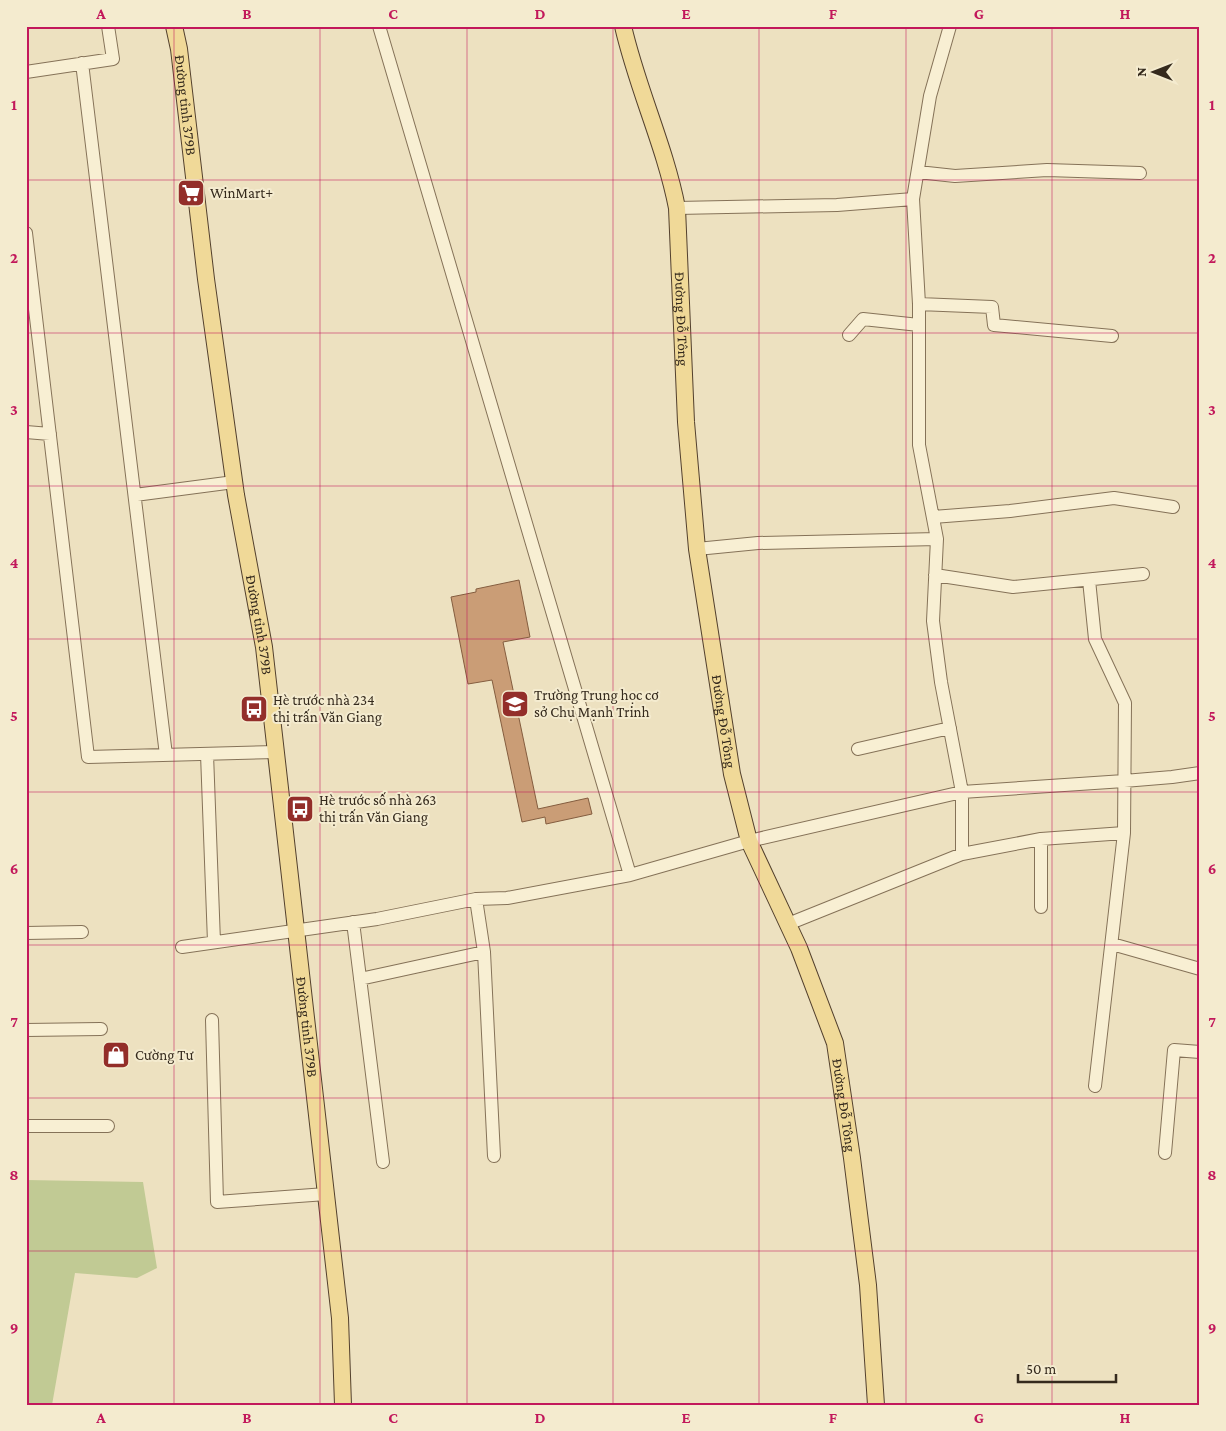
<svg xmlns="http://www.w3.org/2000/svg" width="1226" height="1431" viewBox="0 0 1226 1431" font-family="'Crimson Pro',serif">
	<rect width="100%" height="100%" fill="#ede1c0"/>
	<path fill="#c1ca94" d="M26 1180 143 1182 157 1268 137 1278 75 1273 52 1405H26Z"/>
	<path fill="#ca9d76" stroke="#845d3f" d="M519 580 530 637 503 642 538 809 588 798 592 814 546 824 545 817 522 822 492 680 468 684 451 597 476 592V589Z"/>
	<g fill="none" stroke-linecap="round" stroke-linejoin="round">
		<g stroke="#857258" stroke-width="14">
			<path id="minor" d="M379 26 630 875
				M950 26 930 96 913 199 919 304V445L937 539 933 621 941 682 962 792V854
				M82 63 166 755
				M26 72 113 59 108 26
				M918 172 955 176 1047 170 1140 173
				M677 208 837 205 913 199
				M26 233 88 757 276 752
				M919 304 992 307 994 325 1112 336
				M849 335 863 319 919 325
				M26 432 50 434
				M135 495 234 482
				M933 517 1010 511 1114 498 1173 507
				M697 549 758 543 937 539
				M935 575 1013 587 1143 574
				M1089 580 1095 639 1125 703 1124 833 1095 1086
				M858 749 950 728
				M207 754 214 942
				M476 899 484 952 494 1156
				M1041 907V839
				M353 922 383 1162
				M788 924 962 854 1041 839 1124 833
				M26 933 82 932
				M1112 944 1200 969
				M182 947 377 919 476 899 507 898 630 875 749 841 962 792 1124 781 1172 777 1200 773
				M360 979 484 952
				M212 1020 217 1202 326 1194
				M26 1030 101 1029
				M26 1126H108
				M1165 1153 1174 1050 1200 1052"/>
		</g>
		<g stroke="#53402d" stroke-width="18">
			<g id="major">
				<path id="s1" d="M174 26 179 49 206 279 236 495 264 647 340 1318 343 1405"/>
				<path id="s2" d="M623 26C637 88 665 146 677 208L686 422 697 549 732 774 749 841 799 948 835 1043 852 1158 868 1285 876 1405"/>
			</g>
		</g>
		<use href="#minor" stroke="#f8efd3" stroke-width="12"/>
		<use href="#major" stroke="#f0d998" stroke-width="16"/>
	</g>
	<path fill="none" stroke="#c2185b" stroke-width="1" stroke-opacity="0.55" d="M174 26V1405M320 26V1405M467 26V1405M613 26V1405M759 26V1405M906 26V1405M1052 26V1405M26 180H1200M26 333H1200M26 486H1200M26 639H1200M26 792H1200M26 945H1200M26 1098H1200M26 1251H1200"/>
	<defs>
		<g id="supermarket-square" transform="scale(1.4375)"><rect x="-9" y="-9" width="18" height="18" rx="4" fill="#932e2a" stroke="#f4ebcf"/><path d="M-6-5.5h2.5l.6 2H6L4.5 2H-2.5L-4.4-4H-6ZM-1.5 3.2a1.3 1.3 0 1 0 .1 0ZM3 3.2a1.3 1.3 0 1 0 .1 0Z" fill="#fff"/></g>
		<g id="school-square" transform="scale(1.4375)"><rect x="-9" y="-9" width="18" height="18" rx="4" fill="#932e2a" stroke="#f4ebcf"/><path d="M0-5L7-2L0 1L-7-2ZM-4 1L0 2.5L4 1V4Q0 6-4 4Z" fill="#fff"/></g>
		<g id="bus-square" transform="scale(1.4375)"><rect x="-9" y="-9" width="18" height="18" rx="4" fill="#932e2a" stroke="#f4ebcf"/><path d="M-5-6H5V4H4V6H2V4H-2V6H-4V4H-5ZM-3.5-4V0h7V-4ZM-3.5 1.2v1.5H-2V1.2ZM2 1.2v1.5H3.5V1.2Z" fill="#fff"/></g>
		<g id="shop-square" transform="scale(1.4375)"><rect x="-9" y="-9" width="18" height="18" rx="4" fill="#932e2a" stroke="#f4ebcf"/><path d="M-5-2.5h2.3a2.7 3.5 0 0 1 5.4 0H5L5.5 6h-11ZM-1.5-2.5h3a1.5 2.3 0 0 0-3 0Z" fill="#fff"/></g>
	</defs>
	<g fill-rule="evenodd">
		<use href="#supermarket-square" x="191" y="193"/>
		<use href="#school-square" x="515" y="704"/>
		<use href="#bus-square" x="254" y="709"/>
		<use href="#bus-square" x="300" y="809"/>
		<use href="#shop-square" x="116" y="1055"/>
	</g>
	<g text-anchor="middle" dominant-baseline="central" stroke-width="4" stroke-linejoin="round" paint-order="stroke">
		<g font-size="15" fill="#352a1d" stroke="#f4ebcf">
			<text stroke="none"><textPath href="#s1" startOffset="80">Đường tỉnh 379B</textPath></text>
			<text stroke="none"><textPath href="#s2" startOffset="301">Đường Đỗ Tông</textPath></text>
			<text stroke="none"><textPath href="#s1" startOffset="605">Đường tỉnh 379B</textPath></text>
			<text stroke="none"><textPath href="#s2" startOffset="706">Đường Đỗ Tông</textPath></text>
			<text stroke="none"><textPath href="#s1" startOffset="1010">Đường tỉnh 379B</textPath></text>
			<text stroke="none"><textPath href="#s2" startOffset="1111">Đường Đỗ Tông</textPath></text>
		</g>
		<g font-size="15" fill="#352a1d" stroke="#f4ebcf" text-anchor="start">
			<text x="210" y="193">WinMart+</text>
			<text x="534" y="695">Trường Trung học cơ<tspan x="534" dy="17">sở Chụ Mạnh Trinh</tspan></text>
			<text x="273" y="700">Hè trước nhà 234<tspan x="273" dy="17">thị trấn Văn Giang</tspan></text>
			<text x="319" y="800">Hè trước số nhà 263<tspan x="319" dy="17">thị trấn Văn Giang</tspan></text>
			<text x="135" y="1055">Cường Tư</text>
		</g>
	</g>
	<rect width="1226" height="1431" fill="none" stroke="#f4ebcf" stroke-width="55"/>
	<g transform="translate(1154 72) rotate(270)" stroke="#f4ebcf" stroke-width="4" paint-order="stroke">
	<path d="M0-4L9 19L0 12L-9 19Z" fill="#352a1d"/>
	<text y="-8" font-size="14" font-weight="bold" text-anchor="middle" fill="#352a1d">N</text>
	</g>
	<path d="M1018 1374v8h98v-8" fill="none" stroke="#352a1d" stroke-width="2.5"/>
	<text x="1026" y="1374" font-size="15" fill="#352a1d" stroke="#f4ebcf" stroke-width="4" paint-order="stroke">50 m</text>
	<rect x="28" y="28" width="1170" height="1376" fill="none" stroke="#c2185b" stroke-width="2"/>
	<g font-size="16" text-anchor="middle" font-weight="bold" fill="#c2185b">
		<text x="101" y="19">A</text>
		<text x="247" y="19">B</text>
		<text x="393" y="19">C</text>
		<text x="540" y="19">D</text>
		<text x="686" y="19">E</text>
		<text x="833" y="19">F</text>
		<text x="979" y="19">G</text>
		<text x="1125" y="19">H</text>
		<text x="14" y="110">1</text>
		<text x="1212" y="110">1</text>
		<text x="14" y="263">2</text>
		<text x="1212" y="263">2</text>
		<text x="14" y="415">3</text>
		<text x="1212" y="415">3</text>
		<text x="14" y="568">4</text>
		<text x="1212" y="568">4</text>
		<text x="14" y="721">5</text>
		<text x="1212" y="721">5</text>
		<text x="14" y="874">6</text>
		<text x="1212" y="874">6</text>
		<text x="14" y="1027">7</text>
		<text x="1212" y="1027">7</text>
		<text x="14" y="1180">8</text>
		<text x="1212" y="1180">8</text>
		<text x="14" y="1333">9</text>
		<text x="1212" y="1333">9</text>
		<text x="101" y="1423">A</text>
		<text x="247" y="1423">B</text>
		<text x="393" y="1423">C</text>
		<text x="540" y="1423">D</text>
		<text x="686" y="1423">E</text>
		<text x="833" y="1423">F</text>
		<text x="979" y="1423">G</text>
		<text x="1125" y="1423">H</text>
	</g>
</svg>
